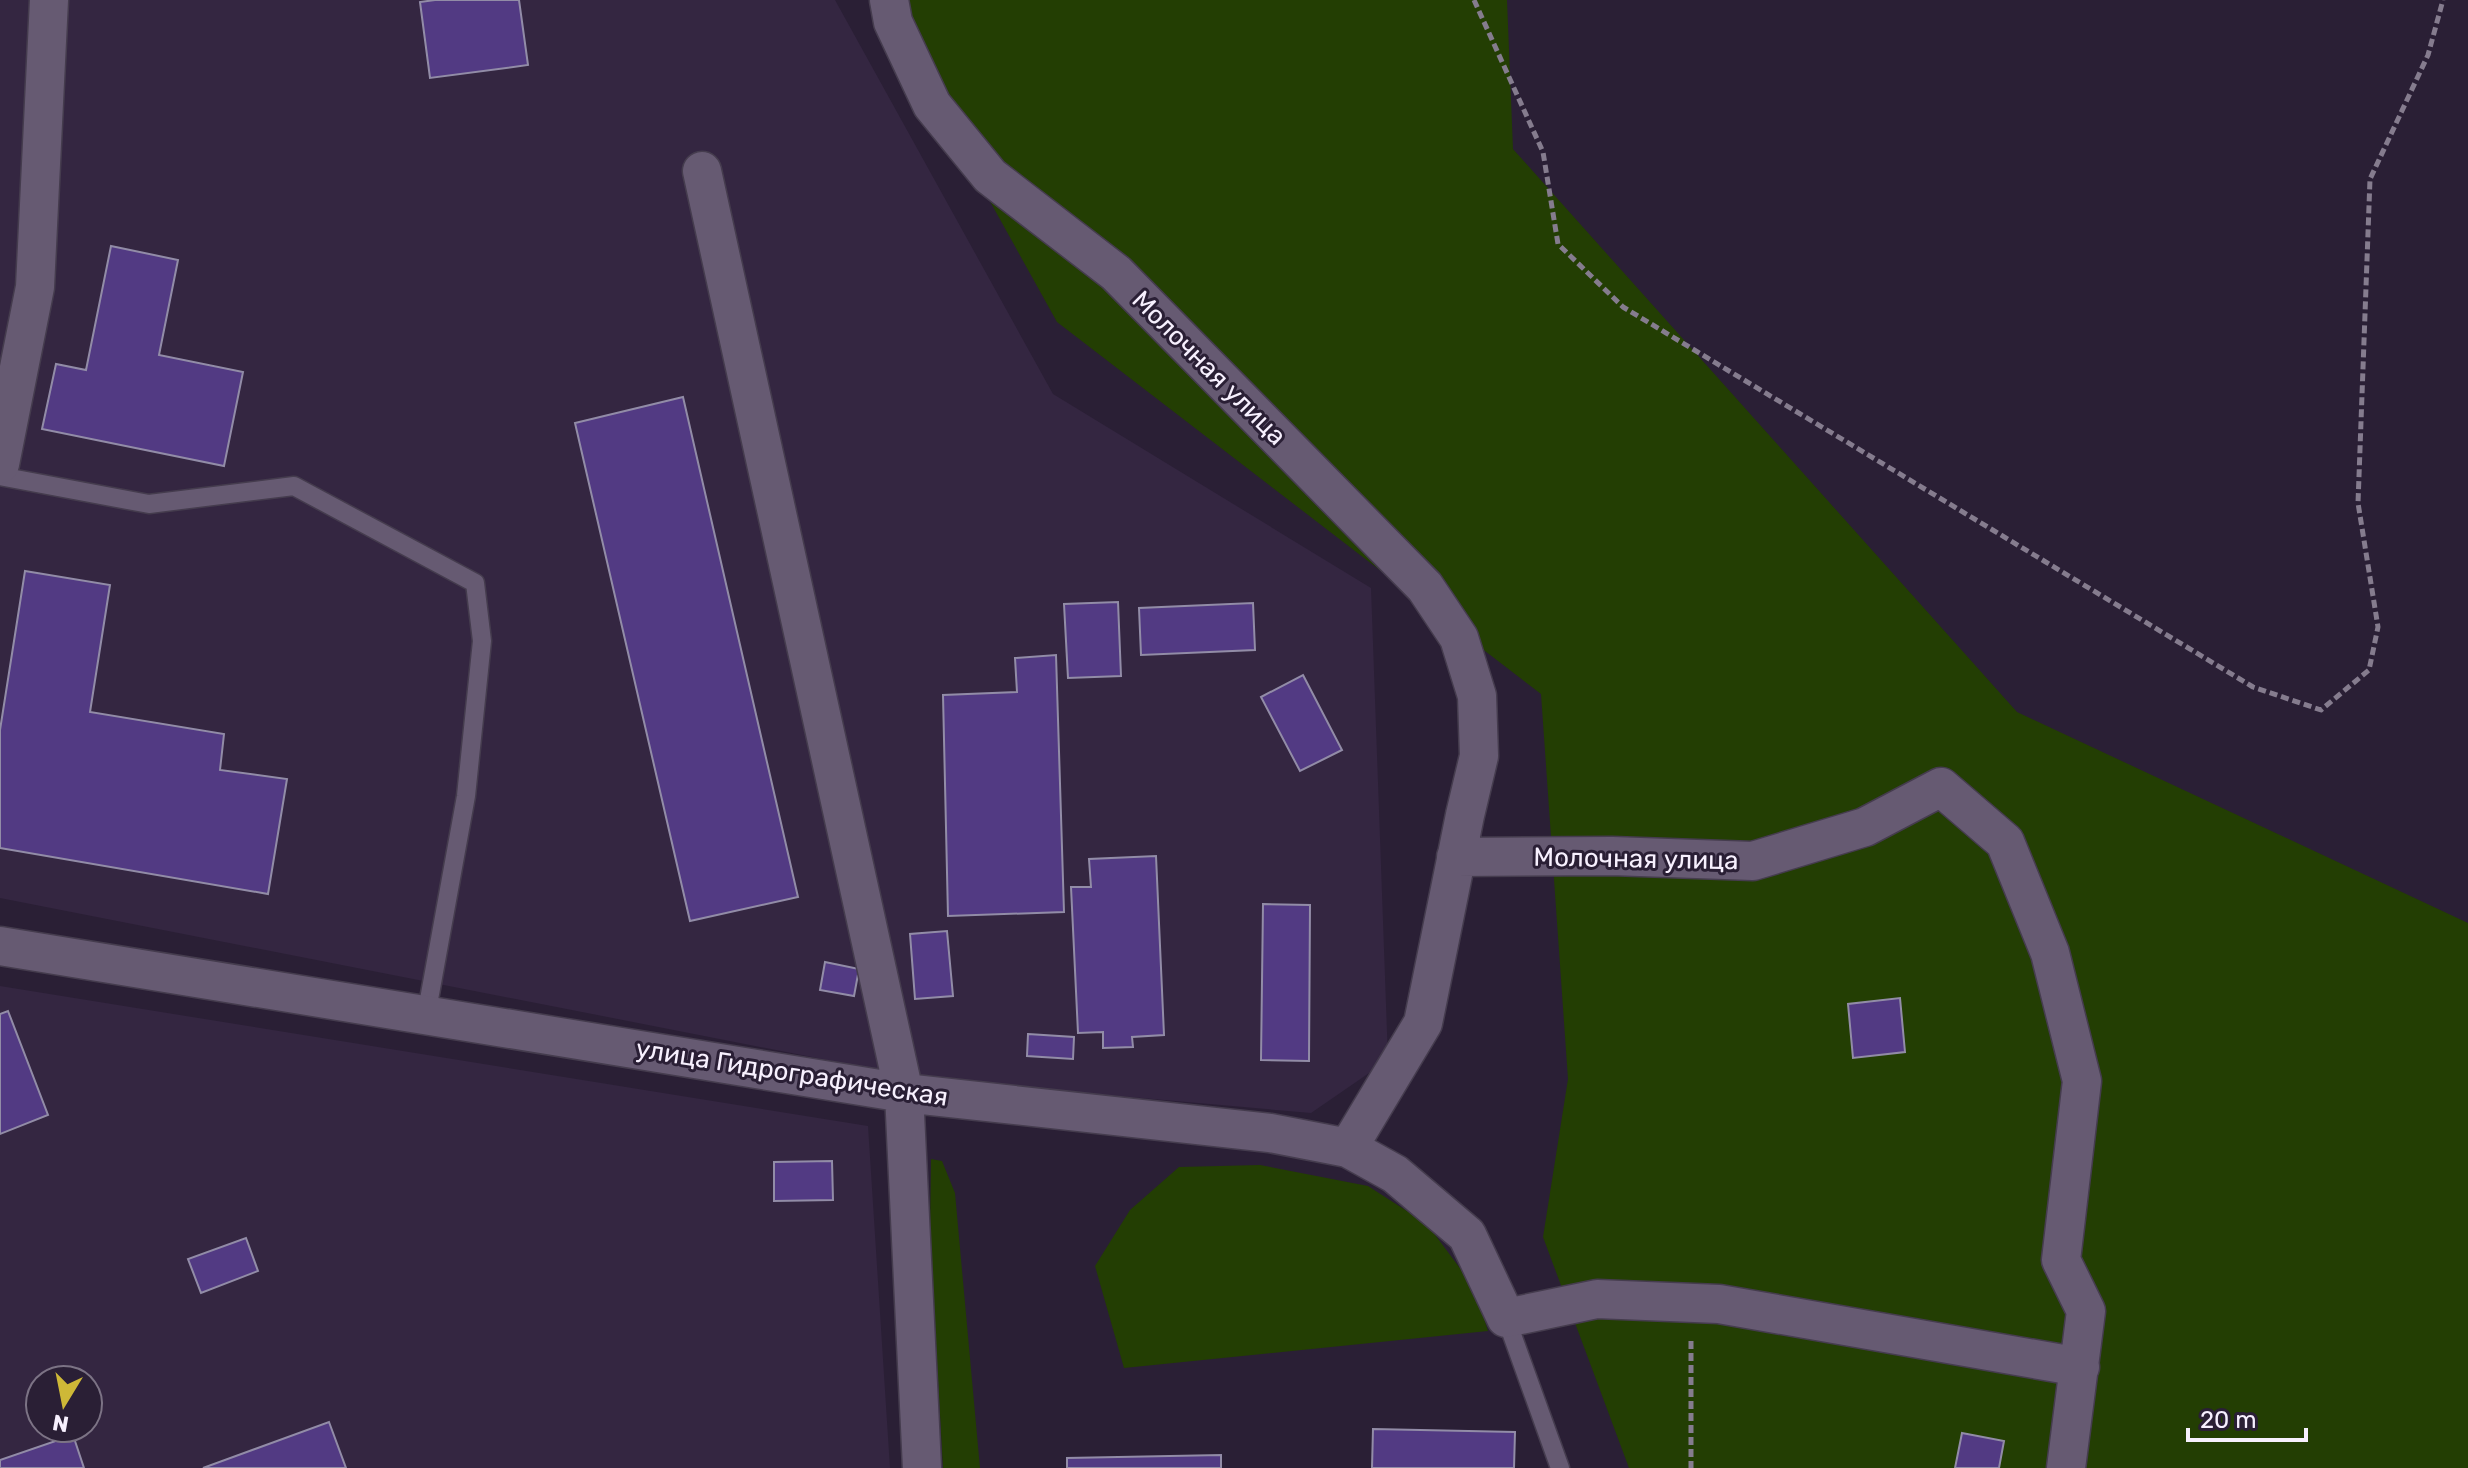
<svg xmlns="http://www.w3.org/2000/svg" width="2468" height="1468" viewBox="0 0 2468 1468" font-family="Rubik,sans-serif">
	<rect width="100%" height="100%" fill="#2a1f35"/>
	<path fill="#342641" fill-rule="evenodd" d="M0 0H835L1053 394 1371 588 1388 1060 1311 1113 924 1079 0 898Z
		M0 986 868 1126 890 1468H0ZM40 1380H88V1428H40Z"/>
	<path fill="#233e03" d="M878 0H1507L1513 149 2017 712 2468 923V1468H1629L1543 1237 1568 1079 1541 694 1057 322Z
		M931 1159 942 1161 955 1193 980 1468H943L930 1235Z
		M1260 1165 1368 1186 1427 1224 1474 1287 1488 1331 1124 1368 1095 1266 1130 1210 1179 1167Z"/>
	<path fill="#523a83" stroke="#928ca7" stroke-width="2" d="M435 0H519L528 65 430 78 420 2Z
		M111 246 178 260 159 355 243 372 224 466 42 429 56 364 86 370Z
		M683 397 798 897 690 921 575 423Z
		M25 571 110 585 90 712 224 734 220 770 287 779 268 894 0 848V730Z
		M1118 602 1121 676 1068 678 1064 604Z
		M1253 603 1255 650 1141 655 1139 608Z
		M1056 655 1064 912 948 916 943 695 1017 692 1015 658Z
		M1303 675 1342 750 1300 771 1261 697Z
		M1156 856 1164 1035 1132 1037 1133 1047 1103 1048V1032L1078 1033 1071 887H1091L1089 859Z
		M1263 904 1310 905 1309 1061 1261 1060Z
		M947 931 953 996 915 999 910 934Z
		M825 962 859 969 854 996 820 990Z
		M1900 998 1905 1052 1853 1058 1848 1004Z
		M8 1011 48 1115 0 1134V1014Z
		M1028 1034 1074 1037 1073 1059 1027 1056Z
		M832 1161 833 1200 774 1201V1162Z
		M246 1238 258 1271 201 1293 188 1259Z
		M329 1422 346 1468H203Z
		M1373 1429 1515 1432 1514 1468H1372Z
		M1962 1433 2004 1441 1999 1468H1955Z
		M73 1435 84 1468H0V1460Z
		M1221 1455V1468H1067V1458Z"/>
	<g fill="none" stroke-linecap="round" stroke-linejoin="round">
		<g stroke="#453c4e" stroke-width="21">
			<path id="lane" d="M0 476 149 504 294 486 475 583 482 641 466 796 426 1016
				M1506 1318 1560 1468"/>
		</g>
		<g stroke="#453c4e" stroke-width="41">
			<path id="street" d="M889 0 893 22 932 105 990 176 1116 273 1425 587 1459 638 1477 696 1479 756 1465 815 1423 1023 1348 1148
				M702 171 904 1093 922 1468
				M0 464 35 287 49 0
				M1456 857 1612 856 1753 861 1865 827 1941 787 2005 842 2050 953 2082 1081 2061 1260 2086 1311 2066 1468
				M0 946 904 1093 1270 1133 1348 1148 1395 1174 1467 1235 1506 1318 1597 1299 1719 1304 2080 1367"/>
		</g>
		<path stroke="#857c8e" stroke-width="5" stroke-dasharray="8 4" stroke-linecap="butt" d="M1474 0 1543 152 1558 244 1623 307 2253 687 2321 710 2369 670 2378 627 2358 503 2370 179 2428 55 2443 0
			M1691 1341V1468"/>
		<use href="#lane" stroke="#665a72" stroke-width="18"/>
		<use href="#street" stroke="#665a72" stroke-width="38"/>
	</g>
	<g text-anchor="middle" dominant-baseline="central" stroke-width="6" stroke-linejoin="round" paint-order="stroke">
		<g font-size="26" fill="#f7f0fe" stroke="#2a1f35">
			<text transform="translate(1209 368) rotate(45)">Молочная улица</text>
			<text transform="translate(1636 859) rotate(1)">Молочная улица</text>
			<text transform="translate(792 1073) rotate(9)">улица Гидрографическая</text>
		</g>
	</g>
	<g transform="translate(64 1404) rotate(190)"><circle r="38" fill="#2a1f35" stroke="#7c7385" stroke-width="2"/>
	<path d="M0-6L14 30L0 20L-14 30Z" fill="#ceb837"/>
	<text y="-12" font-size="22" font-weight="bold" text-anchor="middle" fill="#f7f0fe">N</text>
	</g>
	<path d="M2188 1428v12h118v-12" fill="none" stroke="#f7f0fe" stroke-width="4"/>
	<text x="2200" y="1428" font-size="24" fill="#f7f0fe" stroke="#2a1f35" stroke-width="6" paint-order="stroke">20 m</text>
</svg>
